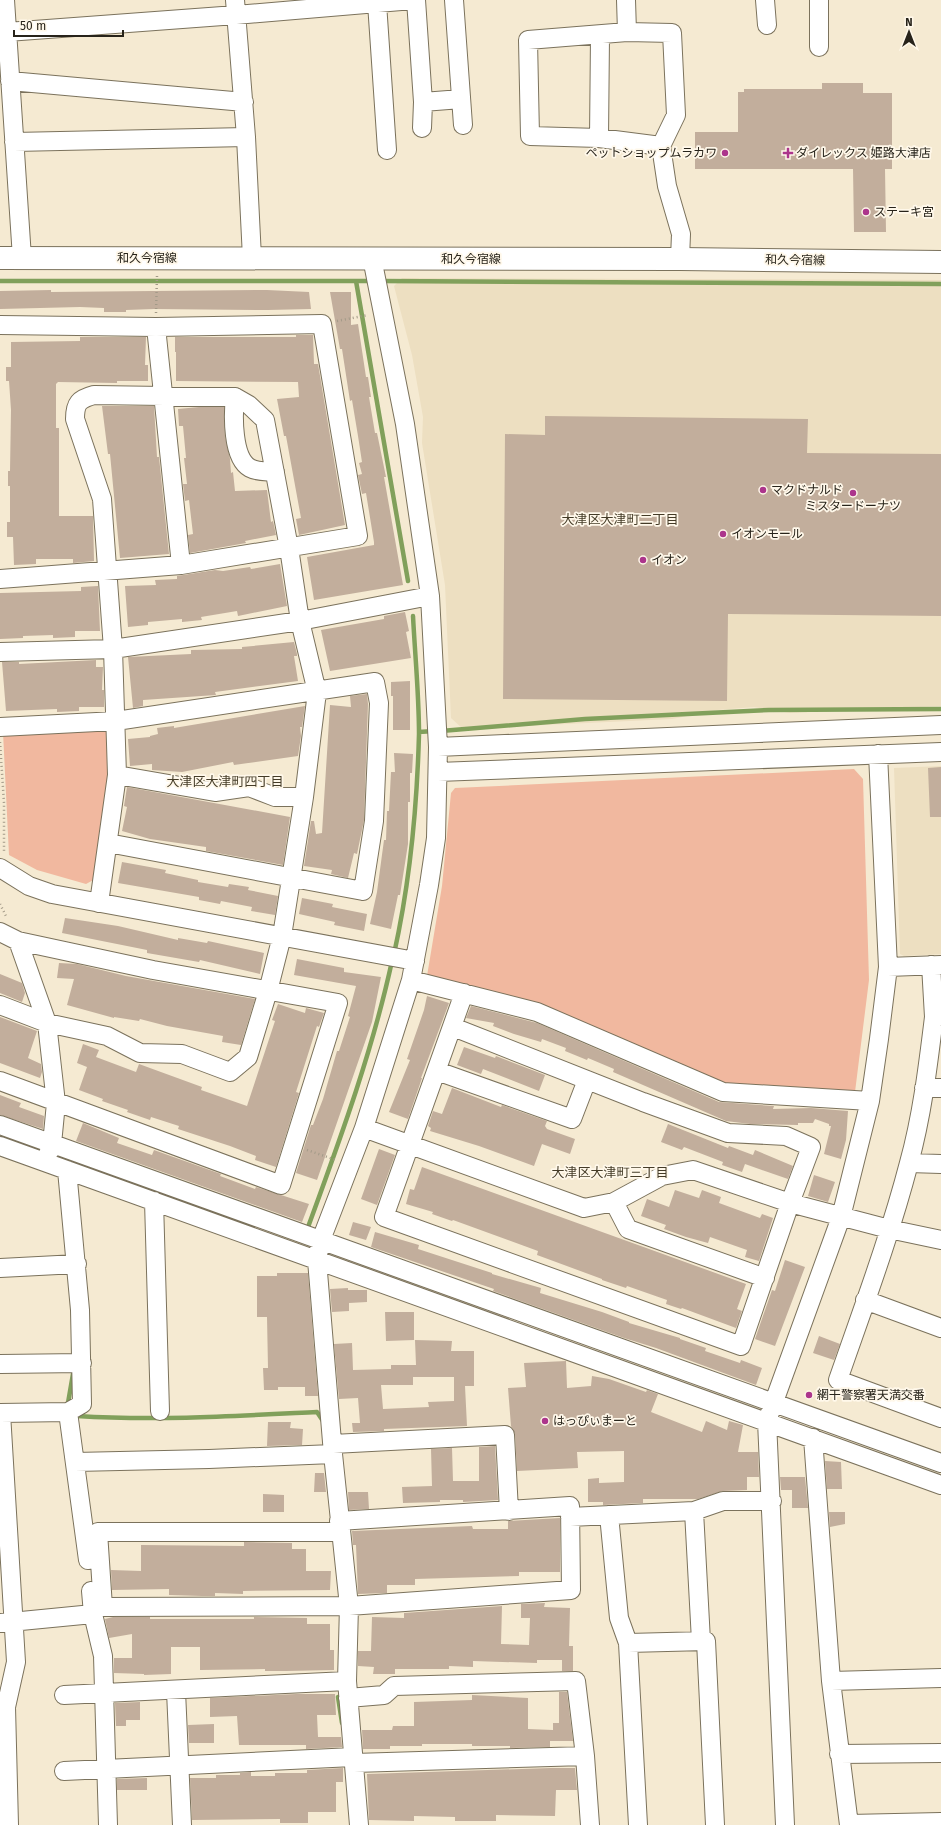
<svg xmlns="http://www.w3.org/2000/svg" width="941" height="1825" viewBox="0 0 941 1825" font-family="'Fira Sans','Noto Sans JP',sans-serif">
	<rect width="100%" height="100%" fill="#f5ead2"/>
	<path fill="#eddfc1" d="M402 278 941 280V706L790 713 754 707 718 710 672 719 463 729 451 718 445 585 422 443 423 417 412 355 394 286Z
		M941 766V954L904 956 900 954 894 768Z"/>
	<path fill="#f1b89f" d="M104 726 111 734 103 842 97 878 86 884 37 870 9 855 3 732Z
		M854 769 863 779 869 980 855 1092 735 1086 697 1075 427 976 442 886 451 793 455 788Z"/>
	<g fill="none" stroke-linecap="round" stroke-linejoin="round">
		<path stroke="#81a05b" stroke-width="4.5" d="M0 281H373
			M356 281 408 581
			M381 281 941 284
			M441 731 585 719 769 710 941 709
			M419 732 434 731
			M394 954C410 882 417 808 419 734 419 695 415 655 413 616
			M307 1230C339 1142 372 1053 392 961
			M70 1405 68 1403 73 1374
			M75 1413 77 1416C157 1421 237 1416 317 1412L323 1421
			M338 1697 342 1723"/>
	</g>
	<path fill="#c2ae9c" fill-rule="evenodd" d="M822 83H863V93H892V169H885L886 232H854L853 169H695V132H738V92H744V89H822Z
		M51 290V292L267 290 309 292 311 309 268 310 154 309 126 310V312H104V308L80 307 0 309V291Z
		M330 292H351V325L358 324 366 377H368L371 397H369L375 433H377L386 477H384L403 585 314 600 307 557 374 545V542L366 493 362 494 358 475 362 474 359 463 362 462 358 436 352 400 350 401 342 349H340Z
		M296 335H313L314 364H318L345 525 299 535 296 519 301 518 286 436H284L277 399 299 397 298 382 176 381V352H175V337H296Z
		M80 337H146L145 365H148V381H117V383L58 382 56 384V428H59V516H93L94 561 73 563V559H36V564L14 565 13 537H7V522H10V486H8V471H10L11 410 9 381H6V367H11V342L80 341Z
		M102 406H154L157 457H159L169 554 120 558 110 454H108Z
		M199 407H224L225 436 230 459 231 473 233 472 235 491 267 490 271 522 273 521 276 535 245 541 246 543 190 553 188 535 193 534 189 500 185 501 183 484H187L184 458H186L183 426H179L178 409Z
		M545 416 808 419 807 453 941 454V616L728 614 727 701 503 699 505 434 545 435Z
		M280 564 287 606 238 616 237 611 201 617 202 620 182 622V619L148 622V625L128 627 125 586 156 585 155 580 177 579V576L215 570 223 571 250 567 251 569Z
		M98 586 100 631H75V637L53 638V635L23 636V638L0 639V593L81 591V587Z
		M405 612 409 631 406 632 411 658 330 671 321 630 384 619V616Z
		M294 642 297 654V656H294L298 681 215 692 216 695 143 700V706L133 708 128 657 191 654V650L242 649V647Z
		M96 660V667H103L102 690H104V707H79V711L57 712V709L6 711 2 662H19V664Z
		M410 681V730H393V696H391V682Z
		M367 694 368 704 364 820 357 854 354 853 348 878 331 874 332 870 304 866 311 821H314L316 834 322 833 330 705 351 707 350 696Z
		M305 706 302 727H300L301 736 298 756 234 765 233 762 182 772 152 770V764L130 766 128 739 150 737V736L158 734 157 728 174 726V728Z
		M394 753 413 754 412 773H410V802H408V844L400 895H398L391 929 370 924 377 892 384 840H386L387 811H389L391 772H395Z
		M941 767V817H930L928 768Z
		M127 787 290 817 283 865 206 851V847L150 839 122 831 127 807 124 806Z
		M122 862 166 870 165 873 198 880V882L228 887 229 884 249 887 248 890 278 896 275 915 251 911 252 907 221 901 220 904 199 900V897L118 883Z
		M302 898 333 904 332 907 367 914 364 931 334 925 335 922 299 914Z
		M65 918 118 926 178 940V938L207 943 208 941 264 953 260 974 200 960 199 962 147 953V950L62 933Z
		M297 959 344 968V972L381 977 372 1022 317 1180 296 1173 311 1125H313L323 1099 337 1051H339L350 1017 348 1016 356 986 294 975Z
		M59 963 77 964 126 976 255 999 241 1045 222 1042 223 1036 167 1026 140 1019 139 1021 114 1017V1018L67 1005 74 979 57 978Z
		M0 974 22 983 25 993 22 1002 0 993Z
		M427 996 449 1003 421 1078H422L408 1119 389 1112 410 1060 407 1059 424 1010Z
		M278 1004 305 1013 306 1008 324 1013 319 1027 317 1026 296 1092 299 1093 276 1167 255 1160 256 1156 230 1146 178 1129 179 1126 151 1117 150 1120 127 1112 128 1110 102 1101 103 1099 79 1090 87 1067 77 1063 83 1044 99 1050 96 1057 136 1072 139 1064 202 1087 201 1090 247 1106 275 1021 272 1020Z
		M471 1006 537 1023 719 1102 774 1106 773 1109 811 1108 848 1111 846 1140 841 1159 824 1154 831 1126H829V1124L815 1119 813 1123H798V1125L750 1124 726 1121 613 1072 614 1069 588 1058 587 1060 565 1051 566 1048 542 1039 541 1042 514 1034 493 1026 494 1023 466 1018Z
		M0 1017 37 1031 28 1058 41 1064 42 1072 40 1078 0 1063Z
		M464 1047 495 1058 496 1056 545 1075 539 1091 483 1069 481 1074 457 1065Z
		M452 1088 501 1107 502 1105 547 1121 545 1126 547 1129 575 1139 570 1154 542 1144 534 1166 479 1146 430 1131 431 1128 428 1126 433 1111 442 1114Z
		M0 1095 21 1103 19 1107 44 1116 43 1129 0 1115Z
		M83 1123 119 1138 117 1143 152 1155 154 1150 221 1174 220 1176 255 1189 256 1187 309 1204 302 1222 76 1141Z
		M668 1124 728 1148 729 1146 753 1155 755 1150 793 1166 788 1179 745 1164 742 1172 722 1165 723 1162 684 1147 682 1150 661 1142Z
		M379 1149 395 1155 377 1205 361 1199Z
		M422 1167 746 1284 737 1309 742 1311 736 1328 682 1308 681 1309 666 1304 667 1300 627 1286 626 1288 602 1280V1279L537 1255 538 1251 453 1220 452 1221 432 1214 433 1212 406 1204 410 1189 414 1190Z
		M814 1175 835 1182 828 1202 808 1196Z
		M675 1190 699 1198 702 1190 721 1197 719 1203 760 1218 762 1214 773 1218 759 1261 745 1257 747 1250 710 1237 708 1243 686 1237 664 1229 666 1225 641 1216 647 1199 669 1207Z
		M353 1222 371 1227 366 1240 349 1235Z
		M375 1232 419 1245 418 1249 492 1273V1274L541 1288 540 1293 602 1312 629 1322V1323L680 1338V1339L706 1348 705 1351 740 1363 741 1360 762 1368 756 1385 656 1348 624 1338 493 1291 494 1289 371 1247Z
		M785 1260 805 1267 775 1346 755 1339 772 1290 775 1291Z
		M277 1273H308L318 1396H305V1387H278V1390H264L263 1368H268L267 1317H257V1276H277Z
		M348 1288V1290H367V1302L349 1303V1311L332 1312 330 1289Z
		M385 1312H414V1340L386 1341Z
		M819 1336 840 1344 834 1360 813 1353Z
		M415 1340 452 1341 451 1351H474V1386H465L467 1426 384 1429V1431L353 1432 352 1423H360L358 1398 339 1399 334 1344 352 1343 353 1370 391 1369V1365H416ZM413 1377H454V1401L428 1402 429 1407 383 1409 381 1385H413Z
		M566 1361 567 1388 591 1386 592 1376 609 1379 646 1392 647 1390 658 1394 651 1412 702 1432 706 1421 727 1430 729 1421 743 1425 738 1452H758L759 1477H747V1490L723 1491 698 1499H643V1503L603 1505V1502H588V1479L599 1478V1483L624 1482V1451L577 1452 578 1468 517 1471 515 1434 511 1426 508 1388 526 1387 524 1363Z
		M268 1422H291L290 1428 303 1429 302 1445 267 1446Z
		M495 1446 498 1500 463 1502V1500H440V1502L403 1503 402 1487 432 1486 431 1449 452 1448 453 1481H479V1447Z
		M825 1461 841 1462 842 1489H827Z
		M315 1473H324L326 1492H314Z
		M780 1477H805L808 1508H792V1490H781Z
		M348 1492H368L369 1509 349 1510Z
		M263 1494 284 1495V1512H263Z
		M829 1512H845V1524L830 1527Z
		M560 1518V1572H519V1576L415 1579V1585H387V1593L358 1594 356 1545H353L352 1531 472 1526 473 1529H508V1521Z
		M244 1542 292 1543V1549H306V1571H331L330 1590 243 1591V1594L215 1593V1596H202L169 1595V1589L112 1590 111 1570 141 1571V1545L244 1546Z
		M545 1603 544 1607 570 1608 569 1646H573V1671H562V1660H537V1663L473 1661V1667L449 1666V1669H395V1674H373L374 1667 358 1666V1651H371L372 1617 404 1618V1613L502 1606 501 1644 529 1645 530 1618H521V1604Z
		M113 1617H150V1619H254V1617L307 1618V1624H330V1650H334V1670L286 1671H265V1669L200 1670V1647H171V1674L144 1675V1674L114 1673V1658H132V1634L109 1638 105 1619Z
		M559 1692H567L573 1741H550V1747L510 1748V1746H472V1744H422V1746H390V1749H363L362 1730H392L393 1726H414V1702L472 1700V1695L528 1698V1729L553 1730V1723H559Z
		M296 1694H335L336 1715H317L318 1737H341L342 1747 306 1749V1745H239L237 1716 210 1717V1698Z
		M140 1702V1720H126V1726H116L115 1703Z
		M214 1724V1743H189L188 1725Z
		M343 1768V1782H336V1812H308V1823H280V1819L192 1820 190 1778H216V1775H240V1773L251 1772V1776H275V1773H307V1770Z
		M550 1768H575L577 1790H556L555 1816 496 1815V1821H455V1817L414 1816V1821L369 1820 367 1774Z
		M147 1778V1790H117V1779Z"/>
	<g fill="none" stroke-linecap="round" stroke-linejoin="round">
		<g stroke="#7b725c" stroke-width="20">
			<path id="minor" d="M5 0 22 258
				M235 0 246 137 252 258
				M416 0 423 102 422 128
				M454 0 463 125
				M626 0 627 32
				M765 0 767 25
				M377 3 387 150
				M7 32 236 15 413 0
				M627 32 672 33 676 115 661 146 599 138 530 136 528 40Z
				M819 47V0
				M10 81 244 102
				M423 102 461 99
				M599 138 600 36
				M14 142 246 137
				M661 146 667 186 681 234 680 259
				M0 325 156 327 322 324 358 536 181 565 0 579
				M156 327 181 565
				M235 397C233 415 232 458 250 468 257 472 267 471 275 472
				M0 652 113 649 300 621 430 596
				M0 727 116 721 375 682 379 703 374 821 363 891 108 843
				M438 747 941 725
				M438 772 941 752
				M117 775 215 792 249 787 275 797H304
				M0 868 29 886 52 894 415 961
				M0 932 18 941 153 970 338 1003 281 1185 0 1081
				M18 941 47 1023 56 1103 52 1144 48 1154
				M931 965 934 1017
				M888 967 941 965
				M411 980 537 1012 723 1092 870 1101
				M0 1005 47 1023 107 1036 140 1053 182 1054 230 1072 248 1057 268 991 282 936 304 797 317 692 300 621 289 548 265 420 249 405 235 397 94 395C79 399 75 403 75 419L102 499 113 649 117 775 99 903
				M941 1016 934 1017C928 1066 922 1116 909 1163 890 1236 863 1308 838 1380L941 1418
				M453 1027 643 1102 728 1133 786 1136 811 1147 790 1203 741 1346 384 1217 464 993
				M437 1071 572 1119 587 1080
				M924 1088H941
				M0 1125 941 1463
				M364 1128 584 1208 614 1202 662 1176 693 1170 790 1203 889 1229 941 1240
				M0 1146 941 1485
				M909 1163 941 1164
				M154 1201 160 1411
				M614 1202 628 1229 765 1278
				M0 1268 77 1264
				M865 1300 941 1328
				M0 1364 82 1363
				M68 1412 88 1560
				M0 1413 68 1412 82 1404 80 1310 67 1170
				M1 1413 16 1662 6 1707 9 1825
				M813 1438 831 1681 849 1825
				M333 1444 505 1435 509 1511
				M75 1462 209 1459 333 1454
				M694 1511 701 1641
				M609 1515 619 1618 628 1643 638 1825
				M570 1517 694 1511 723 1501H772
				M339 1521 570 1506 571 1590 349 1606 103 1607 98 1532H340
				M91 1591 93 1614 103 1656 108 1825
				M0 1623 93 1614
				M628 1643 706 1641 715 1825
				M831 1681 941 1678
				M176 1691 182 1825
				M64 1695 347 1681
				M348 1698 384 1695 394 1686 576 1681 585 1756 590 1825
				M839 1754 941 1753
				M354 1763 585 1756
				M64 1771 353 1757
				M849 1824 941 1822
				M359 1825 347 1681 349 1606 333 1454 317 1260 321 1240 364 1128 411 980 429 885 436 838 438 747 430 596 405 424 372 258
				M785 1825 767 1421 841 1217 870 1101 879 1039 888 967 878 754"/>
		</g>
		<g stroke="#7b725c" stroke-width="24">
			<path id="major" d="M0 258 680 259 941 262"/>
		</g>
		<path stroke="#a39a88" stroke-width="2.5" stroke-dasharray="1 3" stroke-linecap="butt" d="M156 313 157 276
			M337 321 368 315
			M0 742 4 803V853
			M0 904 7 918
			M307 1150 336 1160"/>
		<use href="#minor" stroke="#fff" stroke-width="18"/>
		<use href="#major" stroke="#fff" stroke-width="22"/>
	</g>
	<g fill="#ac358c" stroke="#fff8ea" stroke-width="1.5">
		<circle cx="725" cy="153" r="4"/>
		<path d="M786 147h4v4h4v4h-4v4h-4v-4h-4v-4h4z"/>
		<circle cx="866" cy="212" r="4"/>
		<circle cx="763" cy="490" r="4"/>
		<circle cx="853" cy="493" r="4"/>
		<circle cx="723" cy="534" r="4"/>
		<circle cx="643" cy="560" r="4"/>
		<circle cx="809" cy="1395" r="4"/>
		<circle cx="545" cy="1421" r="4"/>
	</g>
	<g text-anchor="middle" dominant-baseline="central" stroke-width="3.5" stroke-linejoin="round" paint-order="stroke">
		<g font-size="12" fill="#27231a" stroke="#fff8ea" text-anchor="start">
			<text x="717" y="153" text-anchor="end">ペットショップムラカワ</text>
			<text x="796" y="153">ダイレックス 姫路大津店</text>
			<text x="874" y="212">ステーキ宮</text>
			<text x="771" y="490">マクドナルド</text>
			<text x="853" y="506" text-anchor="middle">ミスタードーナツ</text>
			<text x="731" y="534">イオンモール</text>
			<text x="651" y="560">イオン</text>
			<text x="817" y="1395">網干警察署天満交番</text>
			<text x="553" y="1421">はっぴぃまーと</text>
		</g>
		<g font-size="12" fill="#27231a" stroke="#fff8ea">
			<text x="147" y="258">和久今宿線</text>
			<text x="471" y="259">和久今宿線</text>
			<text transform="translate(795 260) rotate(1)">和久今宿線</text>
		</g>
		<g font-size="13" fill="#443b27" stroke="#fff8ea">
			<text x="620" y="519">大津区大津町二丁目</text>
			<text x="225" y="781">大津区大津町四丁目</text>
			<text x="610" y="1172">大津区大津町三丁目</text>
		</g>
	</g>
	<g transform="translate(909 32)" stroke="#fff8ea" stroke-width="3" paint-order="stroke">
	<path d="M0-3L7 15L0 10L-7 15Z" fill="#27231a"/>
	<text y="-6" font-size="11" font-weight="bold" text-anchor="middle" fill="#27231a">N</text>
	</g>
	<path d="M14 30v6h109v-6" fill="none" stroke="#27231a" stroke-width="2"/>
	<text x="20" y="30" font-size="12" fill="#27231a" stroke="#fff8ea" stroke-width="3" paint-order="stroke">50 m</text>
</svg>
